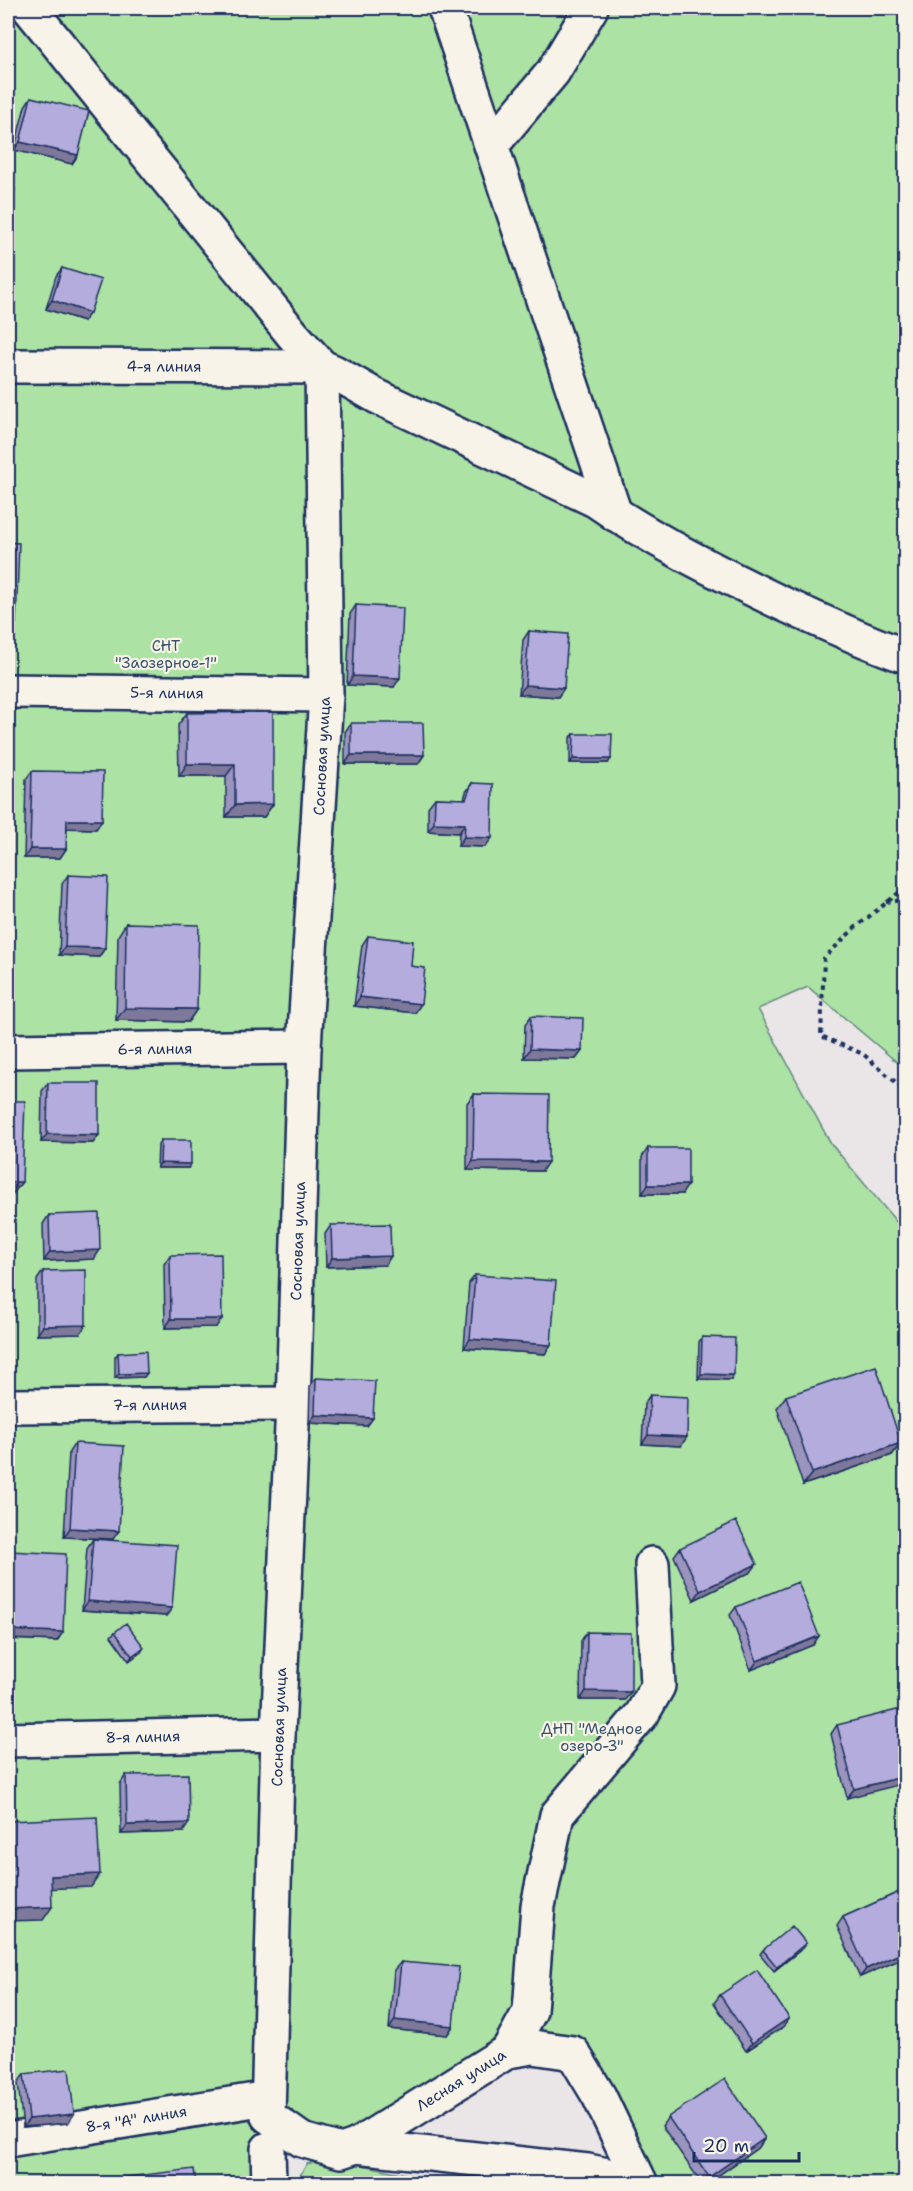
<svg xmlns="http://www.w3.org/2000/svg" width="913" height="2191" viewBox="0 0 913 2191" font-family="'Shantell Sans',sans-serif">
	<rect width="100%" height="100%" fill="#eae5e6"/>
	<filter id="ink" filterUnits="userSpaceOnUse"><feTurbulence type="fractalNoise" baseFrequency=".0167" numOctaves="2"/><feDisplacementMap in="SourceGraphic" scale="12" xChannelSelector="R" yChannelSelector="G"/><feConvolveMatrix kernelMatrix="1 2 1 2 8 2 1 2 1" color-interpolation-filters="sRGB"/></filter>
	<g filter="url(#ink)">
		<path fill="#ace2a4" stroke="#648881" stroke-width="1.5" d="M8 8H905V1069L808 987 758 1009 831 1144 905 1232V2183H641L573 2053 533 2047 341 2151 268 2117 269 2183 8 2184Z
			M330 2158 424 2178 423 2184H295L307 2164Z
			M459 2174H532L550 2184H458Z"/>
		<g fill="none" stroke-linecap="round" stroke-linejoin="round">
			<g stroke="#1b2f5e" stroke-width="38">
				<g id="minor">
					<path d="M29 8 293 335 322 367 334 372 376 396 595 500C652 540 717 572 779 602 821 621 862 641 906 656"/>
					<path d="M445 8 615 514"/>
					<path d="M492 145 553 72 591 8"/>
					<path id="s1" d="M8 366 322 367"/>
					<path d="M322 367 326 695 304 1047 293 1404 278 1734 268 2116 302 2140 341 2151 356 2146 588 2171 617 2177 627 2184"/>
					<path id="s2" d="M8 691 326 695"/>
					<path id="s3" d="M8 1051 304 1047"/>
					<path id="s4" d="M8 1406 293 1404"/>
					<path id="s5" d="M8 1740 278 1734"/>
					<path d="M508 2051 530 2011 538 1906 557 1815 642 1714 658 1686 652 1564"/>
					<path id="s6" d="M8 2140 267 2098"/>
					<path id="s7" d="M356 2146 508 2051 533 2047 573 2053 599 2096 641 2184"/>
					<path d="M268 2149 269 2184"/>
				</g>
			</g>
			<path stroke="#1b2f5e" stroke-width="4" stroke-dasharray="4.5 4.5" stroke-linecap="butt" d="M906 887 856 927 824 958 821 1036 863 1054 906 1091
				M886 902 906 900"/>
			<use href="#minor" stroke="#f7f3e8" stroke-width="33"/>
		</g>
		<path fill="#9b94be" stroke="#1b2f5e" stroke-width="1.5" d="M31 97 78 155 72 164 14 150 25 106Z
			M62 268 84 321 46 309 56 276Z
			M356 605 394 687 347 685 350 614Z
			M529 631 564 688 558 697 519 694 523 640Z
			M187 713 273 804 264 817H226V776H179L178 725Z
			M351 723 424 755 418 764H345V732Z
			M574 734 608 763H570V738Z
			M32 771 102 820 96 829 67 828 66 849 60 858H24L26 779Z
			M472 783 485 847 458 846 459 833 428 831V807L435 798 464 799 466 792Z
			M68 875 105 948 99 957 59 955 62 884Z
			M126 923 197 1009 188 1022 116 1020 118 936Z
			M368 936 411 966 415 1013 354 1006 362 945Z
			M531 1016 582 1051 576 1059 524 1058 525 1025Z
			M48 1083 99 1135 93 1143 41 1142 42 1091Z
			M474 1094 542 1171 467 1170V1103Z
			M161 1140 188 1168H157L158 1145Z
			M648 1148 682 1194H642V1157Z
			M49 1215 94 1259 44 1261 43 1224Z
			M331 1225 391 1256 385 1265 326 1267 325 1234Z
			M170 1255 216 1327 165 1328 164 1264Z
			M43 1271 80 1334 37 1335V1280Z
			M475 1275 551 1345 545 1354 464 1348 469 1283Z
			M702 1337 731 1380 698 1379 699 1342Z
			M118 1353 147 1373 144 1377 115 1378V1357Z
			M316 1378 373 1418 367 1426 309 1423 310 1386Z
			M650 1395 681 1446 642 1444 644 1404Z
			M786 1396 901 1443 892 1455 803 1485 777 1408Z
			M75 1443 113 1539 64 1537 69 1452Z
			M93 1539 172 1608 166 1616 82 1610 87 1548Z
			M680 1548 751 1572 694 1600 674 1556Z
			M9 1551 63 1632 57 1641 8 1639V1554Z
			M736 1607 813 1645 751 1670 730 1615Z
			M115 1632 144 1647 141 1652 129 1661 111 1636Z
			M587 1632 625 1700H580L581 1641Z
			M837 1725 906 1728 847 1798 831 1734Z
			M126 1775 183 1832 121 1834 120 1784Z
			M906 1889V1957L860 1977 837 1926 843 1917Z
			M806 1943 803 1948 774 1971 760 1954 763 1950Z
			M401 1962 453 2026 447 2035 389 2029 394 1970Z
			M720 1995 783 2027 746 2051 714 2003Z
			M24 2074 74 2114 68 2123 23 2127 18 2083Z
			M668 2117 765 2138 759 2147 706 2184H702L662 2126Z
			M906 2169V2183L900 2177Z"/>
		<path fill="#7e789b" stroke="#1b2f5e" stroke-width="1.5" d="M20 142 78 155 72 164 14 150Z
			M52 300 90 313 84 321 46 309Z
			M8 623H16L8 636Z
			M353 676 400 678 394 687 347 685Z
			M525 685 564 688 558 697 519 694Z
			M351 755H424L418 764H345Z
			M573 759H611L608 763H570Z
			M187 764H235L226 776H179Z
			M273 804 264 817H226L235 805Z
			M67 820H102L96 829 61 828Z
			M434 823 465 824 459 833 428 831Z
			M464 837 492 838 485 847 458 846Z
			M30 849H66L60 858H24Z
			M65 947 105 948 99 957 59 955Z
			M360 997 421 1004 415 1013 354 1006Z
			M125 1008 197 1009 188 1022 116 1020Z
			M530 1049 582 1051 576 1059 524 1058Z
			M47 1134 99 1135 93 1143 41 1142Z
			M473 1161 548 1162 542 1171 467 1170Z
			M160 1163 191 1164 188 1168H157Z
			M8 1182H22L13 1194H8Z
			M648 1185H688L682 1194H642Z
			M100 1250 94 1259 44 1261 50 1252Z
			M391 1256 385 1265 326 1267 332 1258Z
			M171 1319H222L216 1327 165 1328Z
			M86 1325 80 1334 37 1335 43 1326Z
			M470 1339 551 1345 545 1354 464 1348Z
			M147 1373 144 1377 115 1378 119 1374Z
			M701 1374 734 1375 731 1380 698 1379Z
			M315 1415 373 1418 367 1426 309 1423Z
			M648 1435 687 1437 681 1446 642 1444Z
			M901 1443 892 1455 803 1485 812 1473Z
			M70 1528 119 1531 113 1539 64 1537Z
			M757 1564 751 1572 694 1600 700 1591Z
			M88 1601 172 1608 166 1616 82 1610Z
			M8 1630 63 1632 57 1641 8 1639Z
			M819 1636 813 1645 751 1670 757 1661Z
			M144 1647 141 1652 129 1661 132 1656Z
			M586 1691 631 1692 625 1700H580Z
			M906 1776V1783L847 1798 854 1789Z
			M189 1823 183 1832 121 1834 127 1825Z
			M100 1874 91 1887 42 1889 51 1876Z
			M52 1907 43 1920 8 1921V1909Z
			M806 1943 803 1948 774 1971 777 1967Z
			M906 1951V1957L860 1977 866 1969Z
			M789 2018 783 2027 746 2051 752 2043Z
			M395 2020 453 2026 447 2035 389 2029Z
			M74 2114 68 2123 23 2127 29 2119Z
			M765 2138 759 2147 706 2184H705L709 2177Z"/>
		<path fill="#b4acdd" stroke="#1b2f5e" stroke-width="1.5" d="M31 97 89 111 78 155 20 142Z
			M8 187 15 189 8 228Z
			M62 268 101 280 90 313 52 300Z
			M8 542 19 543 16 623H8Z
			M356 605 403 608 400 678 353 676Z
			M529 631 568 634 564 688 525 685Z
			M273 712V804L235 805V764H187V713Z
			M351 723H423L424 755H351Z
			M574 734H612L611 759H573Z
			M32 771 103 772 102 820H67L66 849H30Z
			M472 783 493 784 492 838 464 837 465 824 434 823 435 798 466 799Z
			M68 875 108 877 105 948 65 947Z
			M126 923 199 925 197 1009 125 1008Z
			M368 936 413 941 411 966 425 968 421 1004 360 997Z
			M531 1016 583 1018 582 1051 530 1049Z
			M48 1083H99V1135L47 1134Z
			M474 1094 549 1095 548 1162 473 1161Z
			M8 1101H25L22 1182H8Z
			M161 1140H191V1164L160 1163Z
			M648 1148H688V1185H648Z
			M99 1213 100 1250 50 1252 49 1215Z
			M390 1224 391 1256 332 1258 331 1225Z
			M221 1254 222 1319H171L170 1255Z
			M86 1270V1325L43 1326V1271Z
			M475 1275 556 1281 551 1345 470 1339Z
			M702 1337 735 1338 734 1375 701 1374Z
			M146 1351 147 1373 119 1374 118 1353Z
			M876 1366 901 1443 812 1473 786 1396Z
			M316 1378 375 1381 373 1418 315 1415Z
			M650 1395 688 1397 687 1437 648 1435Z
			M75 1443 124 1446 119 1531 70 1528Z
			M736 1521 757 1564 700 1591 680 1548Z
			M93 1539 177 1545 172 1608 88 1601Z
			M9 1551 66 1554 63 1632 8 1630V1598Z
			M798 1582 819 1636 757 1661 736 1607Z
			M126 1623 144 1647 132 1656 115 1632Z
			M587 1632 631 1633V1692L586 1691Z
			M901 1709 906 1728V1776L854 1789 837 1725Z
			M188 1774 189 1823 127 1825 126 1775Z
			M97 1817 100 1874 51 1876 52 1907 8 1909V1821Z
			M906 1889V1951L866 1969 843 1917Z
			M792 1926 806 1943 777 1967 763 1950Z
			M401 1962 459 1967 453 2026 395 2020Z
			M757 1970 789 2018 752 2043 720 1995Z
			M69 2069 74 2114 29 2119 24 2074Z
			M725 2079 765 2138 709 2177 668 2117Z
			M194 2169 196 2184H119V2178Z"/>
	</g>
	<g text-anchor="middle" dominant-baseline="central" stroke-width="4.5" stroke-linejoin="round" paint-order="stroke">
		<g font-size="15" fill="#1b2f5e" stroke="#f7f3e8">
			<text stroke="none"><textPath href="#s1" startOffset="156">4-я линия</textPath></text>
			<text stroke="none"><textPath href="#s2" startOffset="159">5-я линия</textPath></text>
			<text transform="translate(322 756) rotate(-87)">Сосновая улица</text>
			<text stroke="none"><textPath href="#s3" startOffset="147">6-я линия</textPath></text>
			<text transform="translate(298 1241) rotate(-88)">Сосновая улица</text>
			<text stroke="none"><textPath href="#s4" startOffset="142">7-я линия</textPath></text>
			<text transform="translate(279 1727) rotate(-88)">Сосновая улица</text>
			<text stroke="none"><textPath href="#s5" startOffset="135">8-я линия</textPath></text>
			<text stroke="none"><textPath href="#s7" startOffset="124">Лесная улица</textPath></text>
			<text stroke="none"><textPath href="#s6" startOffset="130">8-я "А" линия</textPath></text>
		</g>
		<g font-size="15" fill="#38536c" stroke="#f7f3e8">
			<text x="166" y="646">СНТ<tspan x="166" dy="17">"Заозерное-1"</tspan></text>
			<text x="592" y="1729">ДНП "Медное<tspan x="592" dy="17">озеро-3"</tspan></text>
		</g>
	</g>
	<rect width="913" height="2191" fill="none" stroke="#f7f3e8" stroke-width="30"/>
	<rect x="15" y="15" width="883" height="2161" fill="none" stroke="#1b2f5e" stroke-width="2" filter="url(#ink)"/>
	<path d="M694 2152v9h105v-9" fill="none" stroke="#1b2f5e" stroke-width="3"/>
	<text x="703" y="2152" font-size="18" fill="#1b2f5e" stroke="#f7f3e8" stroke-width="4.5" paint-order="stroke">20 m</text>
</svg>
